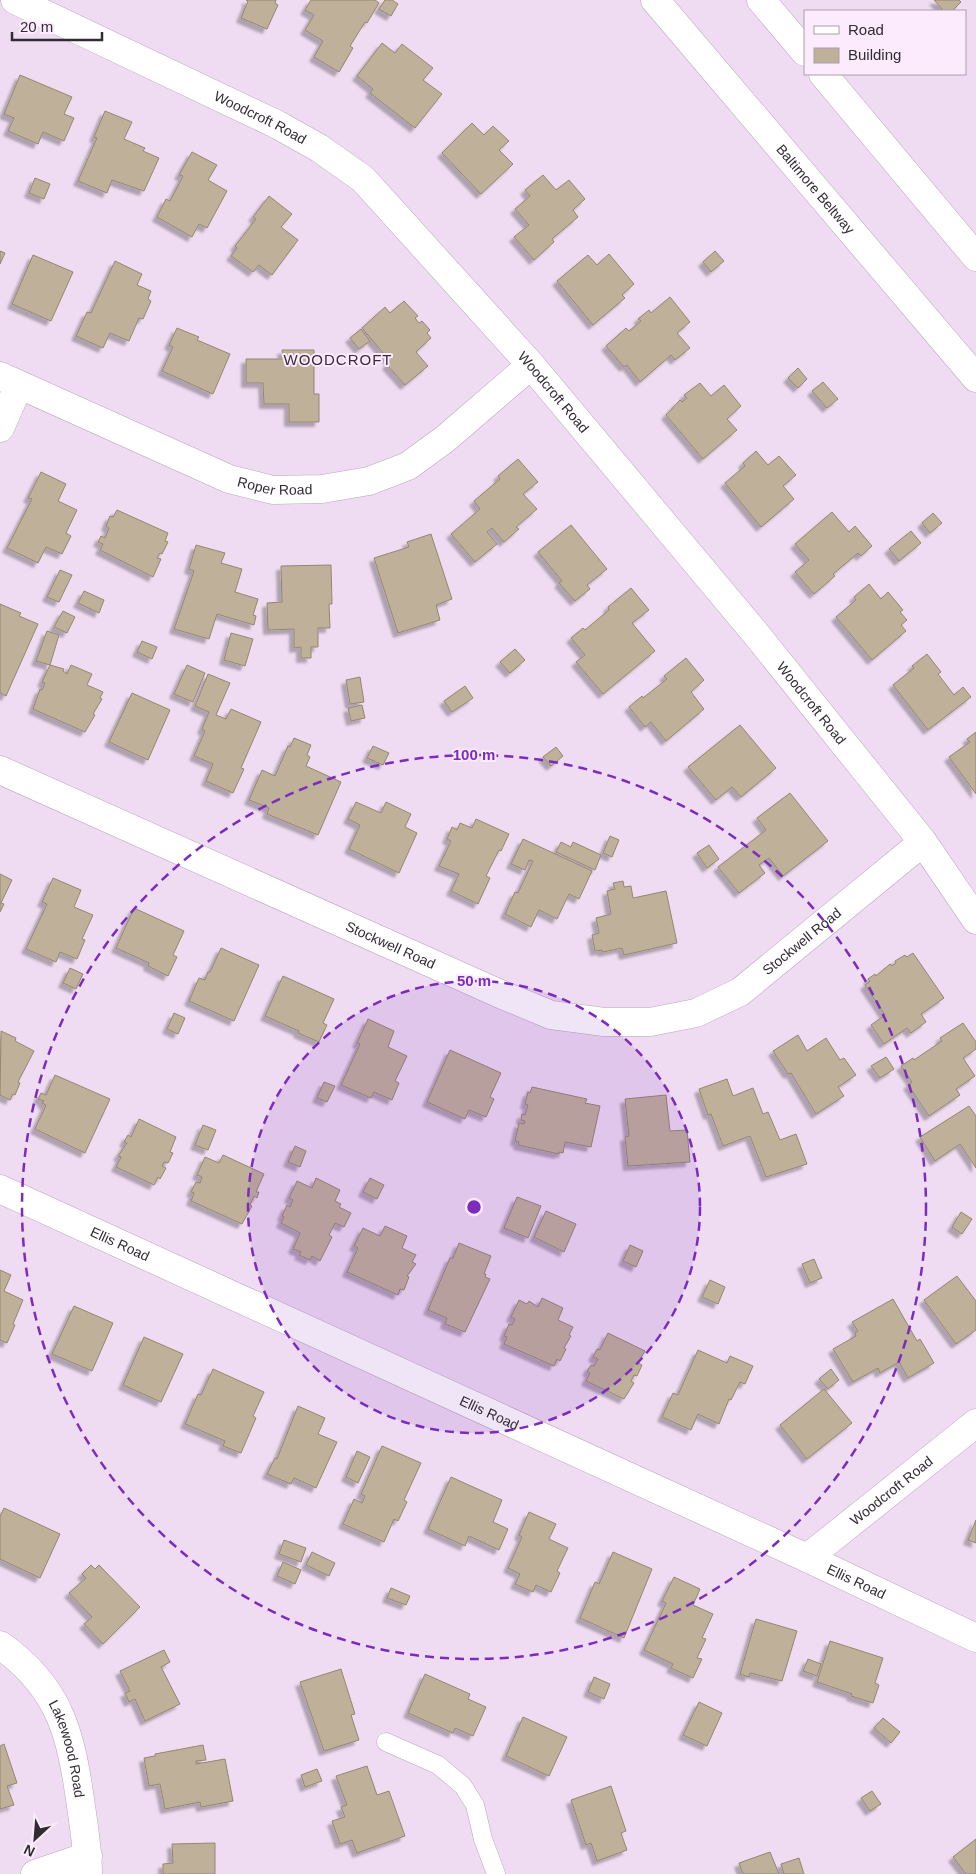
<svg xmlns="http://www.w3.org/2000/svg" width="976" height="1874" viewBox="0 0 976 1874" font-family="Arial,sans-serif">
	<defs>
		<filter id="shadow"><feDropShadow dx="-4.5" dy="4.5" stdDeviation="1" flood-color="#0004"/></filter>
	</defs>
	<rect width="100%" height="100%" fill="#f0dcf2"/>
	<path fill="#bfb099" stroke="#958670" filter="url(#shadow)" d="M246 0H276L275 3 278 5 267 29 241 18 248 1Z
		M311 0H375L379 3 367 23 365 22 350 46 353 48 339 72 314 57 323 41 305 30 314 15 305 10Z
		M385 0H392L398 4 391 16 379 9Z
		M934 0H959L961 2 952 11H944Z
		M382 43 395 53 402 44 433 68 423 80 442 94 415 128 370 93 373 89 357 76Z
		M20 75 72 97 64 114 74 118 64 141 43 132 38 144 8 131 14 118 4 114Z
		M105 111 132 122 124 139 145 148 143 151 159 158 144 191 112 180 107 193 78 181 97 138 94 137Z
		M472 123 484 135 493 126 509 141 499 150 513 164 481 194 442 153Z
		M192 152 217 165 208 180 227 191 207 228 199 224 192 237 157 217 166 199 170 201 183 176 179 175Z
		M543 175 556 190 569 180 585 199 573 210 578 217 552 239 554 242 534 260 514 237 529 225 515 209 530 196 525 190Z
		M35 178 50 184 44 199 29 193Z
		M269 196 292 214 281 227 298 240 272 275 259 265 253 272 231 256 237 248 235 246 256 219 253 217Z
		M0 251 5 253 0 264Z
		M715 251 724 261 711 272 703 262Z
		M609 254 634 284 622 295 625 298 593 325 557 281 588 255 597 265Z
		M33 255 73 272 51 321 12 304Z
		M115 261 142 274 137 285 151 291 148 299 151 301 143 319 139 318 129 341 110 333 103 348 76 336 87 312 91 313Z
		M670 297 690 322 677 333 690 348 675 360 671 355 640 382 627 365 624 367 606 346 626 328 629 331 641 321 638 319 649 310 651 313Z
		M404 301 418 316 415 318 419 323 422 321 430 330 427 333 431 338 416 352 428 366 405 385 387 365 390 361 362 328 385 307 390 313Z
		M177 328 199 337 197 340 230 354 213 394 162 371 173 347 169 345Z
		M361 329 370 341 359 349 350 338Z
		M282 350H314V394H319V422H289V404H264L263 383H246V359H283Z
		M798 368 807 379 798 388 788 378Z
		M823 382 838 399 827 408 812 391Z
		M700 383 711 396 724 385 741 406 727 419 737 430 703 459 666 415 680 400 682 402 687 398 684 395Z
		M756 451 768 465 779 456 796 475 783 486 794 499 761 527 725 483 745 466 743 463Z
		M518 459 538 482 523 494 537 509 516 527 519 529 504 542 492 528 487 532 497 544 475 562 451 534 480 509 474 501 500 479 498 476Z
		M41 472 66 484 58 501 77 510 66 533 71 536 62 554 46 547 38 563 7 548 32 499 28 498Z
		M117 510 168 533 165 541 168 542 162 554 160 553 157 558 161 559 153 577 100 550 103 544 98 542 101 536 105 538 109 528 106 526 110 516 113 517Z
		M832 512 849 532 855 526 872 546 861 556 858 553 833 574 835 576 814 594 795 572 809 560 795 544Z
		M933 513 942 523 930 533 922 523Z
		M571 525 607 569 587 585 590 589 575 601 559 583 562 581 538 552Z
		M911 531 921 543 899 561 889 549Z
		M431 534 452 599 436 605 440 620 398 633 374 558 409 547 407 542Z
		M196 545 225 553 221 563 242 569 235 592 258 599 253 615 256 616 254 625 217 614 209 639 174 629 194 571 189 569Z
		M331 565 332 604H329L330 628H318V647H311V658H301V647L294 648V629L268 630 267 603 282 602 281 566Z
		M60 570 72 575 59 602 47 597Z
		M869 584 881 599 888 592 903 610 900 612 907 620 901 625 906 631 872 660 836 617 856 600 854 597Z
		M631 588 649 610 632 623 655 651 603 694 576 662 585 655 571 638 583 628 585 630 609 610 608 607Z
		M84 591 104 600 99 613 78 603Z
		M0 604 21 613 19 616 38 624 6 696 0 693Z
		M63 611 75 617 67 633 54 627Z
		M47 631 59 635 50 665 36 661Z
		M231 633 253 639 245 666 224 660Z
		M142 641 157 647 152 659 137 652Z
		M515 649 525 660 510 673 500 662Z
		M927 654 941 672 938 674 954 695 963 687 971 697 928 730 893 685 914 668 912 666Z
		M686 658 704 680 691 692 704 709 666 741 651 722 645 727 629 707 642 696 643 698 667 679 664 676Z
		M50 665 64 669 63 671 67 674 71 665 92 674 87 685 103 692 100 698 102 699 93 714 95 715 85 732 33 709 40 689 42 690 45 683 42 682Z
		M187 665 205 673 193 702 174 694Z
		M208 674 230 683 216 715 226 719 231 709 261 722 241 768 244 769 233 793 206 781 213 764 194 756 205 731 202 729 209 712 195 706Z
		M360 677 364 702 350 704 346 680Z
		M465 686 473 698 452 712 444 701Z
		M132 693 170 710 148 760 109 742Z
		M362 705 365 718 351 721 348 708Z
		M740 725 776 768 741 797 732 787 716 800 688 767Z
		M976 732V794L949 757 970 742 967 739Z
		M294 738 311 745 307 755 310 757 306 766 341 782 318 835 267 814 269 808 249 800 262 770 275 776 288 746 290 747Z
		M373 746 389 753 383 765 367 758Z
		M556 747 563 756 551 766 543 757Z
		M790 793 828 841 783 876 769 858 759 865 765 873 739 893 718 867 766 830 757 818Z
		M356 802 381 813 386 802 411 814 405 827 417 833 399 873 349 849 360 825 348 819Z
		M476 819 509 834 501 851 499 850 486 876 490 878 478 904 451 891 459 874 439 866 451 841 447 839 452 827 457 830 460 823 472 828Z
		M610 836 619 840 612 857 603 853Z
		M523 839 592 871 579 899 569 894 557 919 539 910 531 927 505 914 515 892 518 893 533 861 529 860 525 870 511 864Z
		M561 842 571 847 573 842 601 855 595 870 556 852Z
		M709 845 719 859 707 868 697 853Z
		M0 874 12 880 1 903 4 904 0 912Z
		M53 878 81 890 74 907 93 915 82 939 85 940 77 959 60 952 56 962 26 949 47 904 42 902Z
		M623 881 624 887 631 886 633 898 666 891 677 943 624 955 622 948 603 952 602 950 595 951 592 935 599 933 596 918 611 914 607 891 615 889 613 883Z
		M134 908 184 931 173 955 177 957 168 976 148 966 149 963 116 948Z
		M221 948 259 965 234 1021 189 1001 199 978 205 980 208 972H210Z
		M913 953 944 998 921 1014 926 1022 911 1033 907 1028 884 1044 871 1025 885 1015 865 985 870 981 868 979 875 974 876 976 890 964 892 966 896 963 895 961 905 955 907 957Z
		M70 968 83 974 76 989 63 983Z
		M283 976 334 999 323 1023 327 1025 319 1042 298 1033 299 1031 265 1016Z
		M174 1013 185 1018 178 1034 167 1029Z
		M368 1019 394 1031 388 1047 407 1056 395 1081 399 1083 392 1100 374 1092 371 1098 341 1085 360 1044 357 1043Z
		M963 1023 976 1042V1049L963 1058 975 1076 956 1089 960 1095 929 1116 908 1085 912 1082 901 1066 913 1058 914 1060 942 1041 940 1038Z
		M1 1031 16 1038 15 1041 34 1051 18 1082 20 1083 15 1095 13 1094 10 1100 0 1095Z
		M798 1035 807 1051 826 1038 840 1060 844 1058 856 1075 838 1087 844 1096 816 1114 791 1073 788 1074 773 1051Z
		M450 1050 501 1073 490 1097 494 1099 486 1117 469 1110 465 1119 427 1102Z
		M886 1057 894 1069 880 1078 871 1066Z
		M55 1075 110 1099 85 1153 35 1129 46 1105 42 1103 44 1101 38 1099 41 1093 46 1095Z
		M727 1079 733 1096 753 1088 763 1114 768 1112 780 1140 796 1134 807 1164 766 1177 750 1136 723 1146 711 1114 708 1115 699 1089Z
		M324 1082 335 1086 327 1102 317 1098Z
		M532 1087 587 1099 585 1103 600 1106 591 1147 565 1142 563 1153 559 1152V1154L518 1145 519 1142 515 1141 519 1123 524 1124 525 1121 521 1120 522 1114 525 1115 528 1105 525 1104 528 1092 530 1093Z
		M666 1095 670 1131 687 1130 690 1162 628 1166 625 1137 629 1136 625 1099Z
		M969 1106 976 1116V1168L960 1144 935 1161 920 1137Z
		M139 1119 176 1137 170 1152 173 1153 168 1163 164 1162 162 1166 166 1168 160 1179 158 1177 154 1185 116 1167 121 1157 118 1156 127 1143 124 1142 128 1135 131 1137Z
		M203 1125 216 1130 208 1150 195 1145Z
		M295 1146 306 1151 300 1167 288 1162Z
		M223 1155 264 1174 256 1192H259L257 1198 254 1196 250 1205 252 1206 242 1224 191 1201 194 1193 191 1192 196 1182 200 1183 202 1177 197 1175 205 1157 219 1163Z
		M316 1178 340 1190 335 1201 341 1204 339 1207 351 1213 344 1227 335 1223 329 1235 332 1237 320 1261 312 1256 310 1260 299 1255 301 1252 293 1249 300 1233 281 1223 284 1217 282 1216 287 1205 290 1207 293 1200 289 1198 297 1181 312 1188Z
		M370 1178 384 1185 377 1199 363 1192Z
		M517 1197 541 1206 528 1238 504 1228Z
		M546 1211 576 1224 564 1252 534 1237Z
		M961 1212 972 1219 962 1234 952 1227Z
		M385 1226 407 1236 402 1248 416 1255 412 1262 416 1264 407 1276 409 1277 404 1290 400 1289 398 1295 347 1272 358 1248 354 1246 363 1228 380 1236Z
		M459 1243 491 1256 484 1274H486L485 1277 490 1279 465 1332 445 1324 447 1318 428 1310 450 1258H453Z
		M630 1245 643 1251 636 1267 623 1261Z
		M814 1259 822 1278 810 1283 802 1264Z
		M0 1270 11 1275 4 1291 23 1300 13 1324 15 1325 7 1343 0 1340Z
		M957 1276 976 1301V1330L956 1344 924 1300Z
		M710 1280 725 1287 718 1304 702 1297Z
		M542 1298 563 1308 558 1320 573 1327 569 1335 571 1336 564 1348 566 1349 560 1361 557 1359 554 1366 504 1344 507 1337 504 1336 509 1324 512 1325 515 1319 511 1317 519 1300 527 1304 529 1301 538 1307Z
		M893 1299 917 1341 920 1339 934 1363 908 1378 899 1362 880 1373 878 1368 853 1382 833 1349 856 1336 855 1333 858 1331 852 1322Z
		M74 1306 113 1323 92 1371 52 1354Z
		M608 1333 645 1351 638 1363 642 1365 637 1376 634 1375 631 1381 634 1383 624 1399 586 1381 590 1373 587 1371 591 1365 594 1366 598 1359 593 1357 597 1349 600 1350Z
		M144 1337 183 1354 161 1402 123 1385Z
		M698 1350 727 1363 730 1356 753 1366 745 1384 740 1382 731 1400 729 1399 719 1424 698 1414 691 1430 662 1417 673 1393 678 1395Z
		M213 1369 264 1392 253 1416 256 1418 241 1453 223 1446 225 1441 185 1424 198 1394 201 1395Z
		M831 1369 839 1380 828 1389 819 1379Z
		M824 1389 852 1423 807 1459 780 1425Z
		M298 1406 325 1418 318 1434 337 1442 316 1488 294 1478 291 1484 267 1474 275 1458 277 1459Z
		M382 1446 421 1463 404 1500 407 1502 398 1521 394 1519 384 1542 343 1524 354 1499 362 1503 365 1496 361 1494Z
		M357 1451 370 1457 358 1483 346 1477Z
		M451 1477 502 1500 493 1522 508 1529 499 1550 469 1536 465 1546 428 1529Z
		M4 1508 60 1534 40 1578 0 1559V1517Z
		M529 1512 556 1524 549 1539 568 1548 557 1571 560 1573 551 1592 536 1585 533 1592 515 1584 520 1574 508 1568 522 1537 519 1535Z
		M976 1520V1543L968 1540Z
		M284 1540 306 1548 301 1562 279 1554Z
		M312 1552 335 1563 329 1576 306 1565Z
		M613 1552 652 1569 624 1638 580 1618 595 1582 599 1584Z
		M283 1562 301 1570 295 1584 277 1576Z
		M91 1565 95 1569 99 1565 140 1607 103 1644 84 1624 92 1617 69 1593 86 1578 82 1574Z
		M674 1577 700 1589 693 1605 713 1614 702 1638 706 1639 697 1658 702 1659 693 1678 671 1668 673 1664 644 1650 666 1603 662 1601Z
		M391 1588 410 1596 406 1605 387 1598Z
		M756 1619 797 1631 782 1681 750 1673 749 1677 740 1674Z
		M830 1641 883 1658 875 1683 879 1685 873 1703 851 1696 852 1694 817 1682Z
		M164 1650 170 1662 161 1667 180 1704 145 1721 135 1699 129 1702 125 1693 130 1691 120 1671Z
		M808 1659 821 1664 817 1676 803 1671Z
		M341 1669 355 1714 351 1715 359 1740 324 1751 300 1682Z
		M425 1674 470 1694 468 1699 486 1707 473 1736 455 1728 453 1733 408 1713Z
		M594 1677 610 1684 604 1699 588 1692Z
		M699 1702 722 1713 707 1746 683 1735Z
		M523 1717 567 1737 549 1776 506 1756Z
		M883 1718 900 1732 891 1743 874 1728Z
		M4 1744 17 1783 7 1786 14 1805 0 1809V1746Z
		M203 1745 206 1760 196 1761V1764L225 1759 233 1801 201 1807 200 1802 165 1809 160 1784 149 1786 144 1758 155 1756V1754Z
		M367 1766 377 1795 389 1791 405 1836 357 1853 352 1840 340 1844 332 1821 345 1817 341 1807 347 1805 336 1776Z
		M317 1769 322 1781 305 1787 301 1775Z
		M611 1786 626 1831 621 1833 627 1850 597 1861 591 1843 586 1845 571 1800Z
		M872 1791 881 1804 870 1811 861 1798Z
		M976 1839V1874H966L953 1857Z
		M215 1843V1874H163V1864L173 1863 172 1844Z
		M770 1852 779 1874H743L739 1863Z
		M799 1858 804 1874H784L781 1864Z"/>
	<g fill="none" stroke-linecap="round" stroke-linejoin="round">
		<g stroke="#b8a6bb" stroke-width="19">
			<path id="service" d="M386 1742 438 1765 463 1786 475 1805 483 1839 496 1874"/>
		</g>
		<g stroke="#b8a6bb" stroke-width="29">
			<g id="minor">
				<path id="s1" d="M15 0 278 125 319 148 363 179 531 365 756 634 923 842 976 920"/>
				<path id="s2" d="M0 376 229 479 273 490 322 489 369 481 408 466 445 439 531 365"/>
				<path d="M0 428 19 385"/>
				<path id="s3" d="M0 770 498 993 551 1015 604 1022H650L696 1013 740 992 923 842"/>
				<path id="s4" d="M0 1189 807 1558 976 1638"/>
				<path id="s5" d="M807 1558 976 1423"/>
				<path id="s6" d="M0 1645C61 1688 71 1735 81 1806 84 1828 88 1851 88 1874"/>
				<path d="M35 1874 88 1856"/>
			</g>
		</g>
		<g stroke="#b8a6bb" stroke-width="29">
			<g id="motorway">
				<path id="s7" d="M655 0 976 378"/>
				<path d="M761 0 805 52"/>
				<path d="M823 74 976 257"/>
			</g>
		</g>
		<use href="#service" stroke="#fff" stroke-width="18"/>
		<use href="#minor" stroke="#fff" stroke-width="28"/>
		<use href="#motorway" stroke="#fff" stroke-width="28"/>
	</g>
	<circle cx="474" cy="1207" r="226" fill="#7b2cbf" fill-opacity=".12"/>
	<g fill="none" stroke="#7b2cbf" stroke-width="2.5" stroke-dasharray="9 6">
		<circle cx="474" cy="1207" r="226"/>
		<circle cx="474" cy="1207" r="452"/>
	</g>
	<g text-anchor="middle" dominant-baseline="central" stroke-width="4" stroke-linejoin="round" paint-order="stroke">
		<g font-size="14" fill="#322b33" stroke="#fbebfd">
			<text stroke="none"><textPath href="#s1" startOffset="272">Woodcroft Road</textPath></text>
			<text stroke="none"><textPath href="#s7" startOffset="248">Baltimore Beltway</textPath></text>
			<text stroke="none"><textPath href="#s1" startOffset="678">Woodcroft Road</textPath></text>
			<text stroke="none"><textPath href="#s2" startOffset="298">Roper Road</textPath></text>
			<text stroke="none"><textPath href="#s1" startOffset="1082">Woodcroft Road</textPath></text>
			<text stroke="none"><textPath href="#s3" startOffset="878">Stockwell Road</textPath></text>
			<text stroke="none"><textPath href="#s3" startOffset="428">Stockwell Road</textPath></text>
			<text stroke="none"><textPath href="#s4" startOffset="132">Ellis Road</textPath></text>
			<text stroke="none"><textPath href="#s4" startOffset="538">Ellis Road</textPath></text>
			<text stroke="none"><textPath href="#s5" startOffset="108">Woodcroft Road</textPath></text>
			<text stroke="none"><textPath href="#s4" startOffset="942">Ellis Road</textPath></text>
			<text stroke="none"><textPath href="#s6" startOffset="128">Lakewood Road</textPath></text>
		</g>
		<g font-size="15" letter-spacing="1" fill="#3b2c3d" stroke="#fbebfd">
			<text x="338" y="359">WOODCROFT</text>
		</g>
	</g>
	<circle cx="474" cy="1207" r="8" fill="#7b2cbf" stroke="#fbebfd" stroke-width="2.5"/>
	<g font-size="15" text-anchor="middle" font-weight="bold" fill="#7b2cbf" stroke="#fbebfd" stroke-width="4" stroke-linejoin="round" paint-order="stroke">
		<text x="474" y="760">100 m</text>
		<text x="474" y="986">50 m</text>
	</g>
	<rect x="804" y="10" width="162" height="65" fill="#fbebfd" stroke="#ab9eac"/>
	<rect x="814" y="26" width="25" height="8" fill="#ffffff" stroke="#ab9eac"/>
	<text x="848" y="35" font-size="15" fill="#322b33">Road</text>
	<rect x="814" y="48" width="25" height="15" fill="#bfb099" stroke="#ab9eac"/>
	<text x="848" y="60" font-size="15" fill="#322b33">Building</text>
	<g transform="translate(35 1839) rotate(206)" stroke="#fbebfd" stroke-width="4" paint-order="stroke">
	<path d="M0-4L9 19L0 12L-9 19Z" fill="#322b33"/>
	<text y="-8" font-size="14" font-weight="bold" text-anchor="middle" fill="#322b33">N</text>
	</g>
	<path d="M12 32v8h90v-8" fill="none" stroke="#322b33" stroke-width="2.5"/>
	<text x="20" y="32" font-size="15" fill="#322b33" stroke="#fbebfd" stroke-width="4" paint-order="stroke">20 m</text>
</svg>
